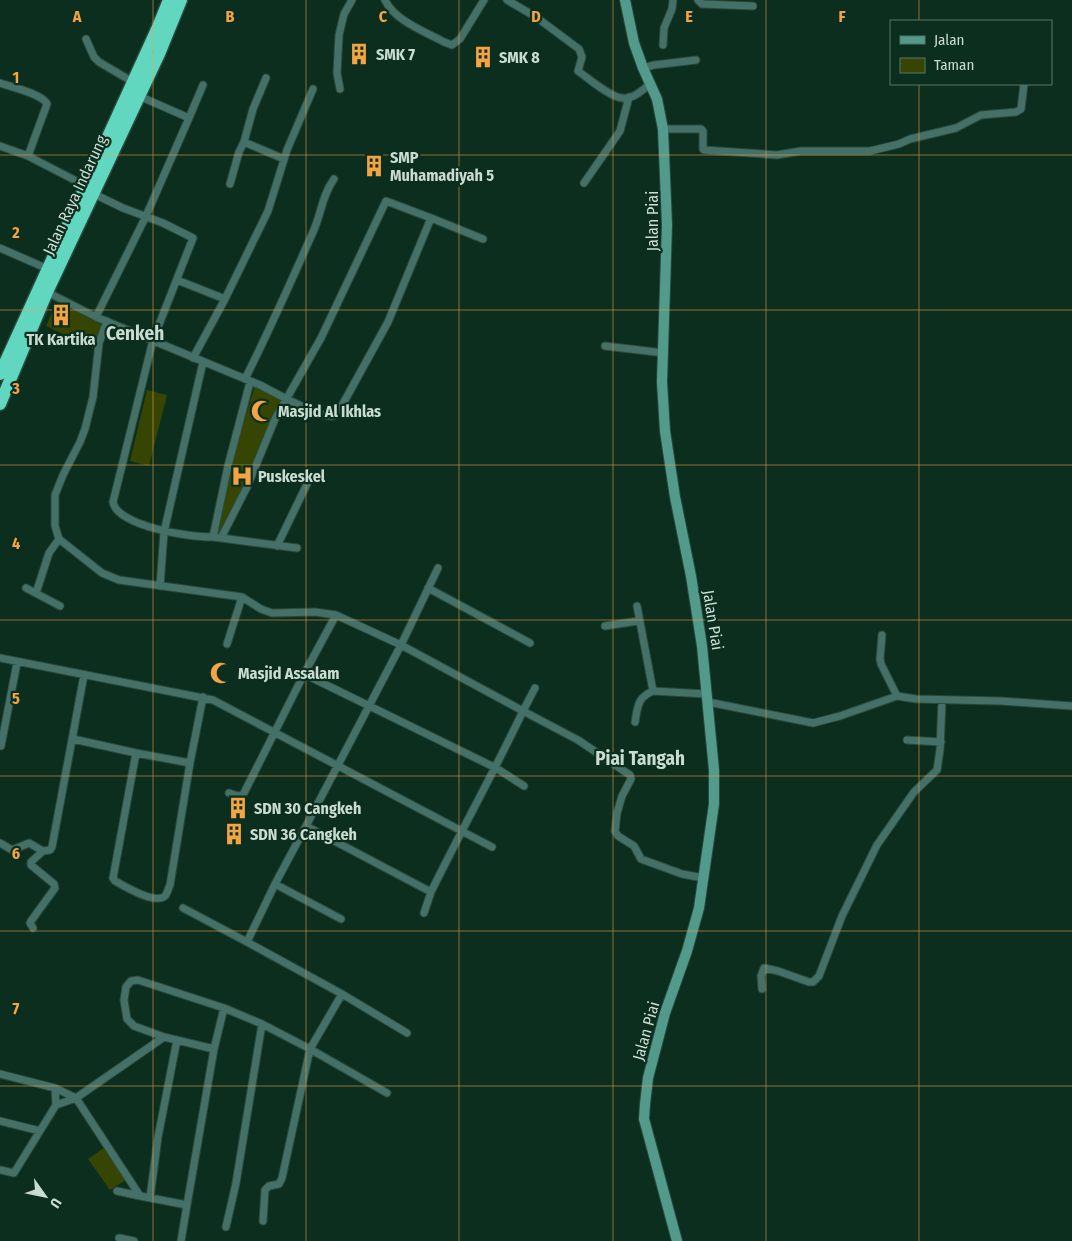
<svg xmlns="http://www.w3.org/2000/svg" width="1072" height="1241" viewBox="0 0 1072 1241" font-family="'Fira Sans Condensed',sans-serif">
	<rect width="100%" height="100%" fill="#0c2e1e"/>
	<path fill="#364602" d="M57 302 104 326 93 348 46 326Z
		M255 386 283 397 245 487 220 536H208Z
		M147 390 167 395 149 466 130 461Z
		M104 1148 126 1180 110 1190 88 1159Z"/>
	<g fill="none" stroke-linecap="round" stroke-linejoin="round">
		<g stroke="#2a4a3b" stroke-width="9">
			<path id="street" d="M385 0C395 21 424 31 444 42L452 45 460 39 484 0
				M507 0 536 17 579 49 582 57 578 71C588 78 610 97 622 98 632 100 643 90 650 84
				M698 0 702 4 753 6
				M86 39 94 57 99 62 133 82
				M663 45 664 28 672 9 673 0
				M643 68 654 65 696 60
				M266 78 253 109 244 142 284 159
				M0 83C11 87 43 94 47 104L28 156 86 186
				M340 89 337 73 339 35 344 14 352 0
				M139 96 189 118 203 85
				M663 129H701L703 131V149L704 150 777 155 801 151H870L899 144 910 139 956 128 981 115 1016 112 1021 109 1024 84
				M0 146 28 156
				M584 183 620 131 629 97
				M230 184 239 152 244 142
				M94 194 123 208 163 223 193 238 153 340 113 502C117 526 191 538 213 537L228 466 250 382
				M431 218 483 239
				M0 248 48 269
				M177 280 225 299
				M47 292 96 317 260 385C274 392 319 418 333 416L339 411 388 322 431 218 386 201 321 338 275 419 247 487 221 538 213 537
				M96 317 146 216 189 118
				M107 321 99 343 93 397 85 429 80 442 63 475 55 495V526L59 539 102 573 119 580 242 597 261 609 272 613 315 612 336 615 401 645 523 711C494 772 461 831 431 892L306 826 401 645 438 568
				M605 346 664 353
				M193 358 225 299 268 211 287 150 313 89
				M245 379C269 331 291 282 313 232 321 215 322 195 334 179
				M221 538 297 548
				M277 546 307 484
				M160 586 164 532 203 362
				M26 588 60 606
				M428 588 530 643
				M36 593 49 553 59 539
				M336 615 304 674 496 768 524 786
				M605 626 638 621
				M882 635 880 659 881 664 897 696
				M227 644 242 597
				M0 658 213 700 492 847
				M535 688 523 711 578 740 630 775 631 779 622 796 617 813 615 831 618 836 634 846 641 859 682 874 704 878
				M653 691 707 694
				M708 702 813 723 840 716 897 696 916 699 1001 701 1072 706
				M635 722C638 706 637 698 653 691L637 606
				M73 739 136 753 190 763 203 697
				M907 740 941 742
				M1 746 17 663
				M136 753 113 878 115 881C124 886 155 905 165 896 167 894 168 889 170 885L190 763
				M229 793 238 796 243 795 304 674
				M306 826 275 884 247 942 342 994 407 1033
				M0 843 12 850 29 843 43 851 31 862V865L54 884 55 888 31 921 30 923 33 928
				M43 851 50 850 52 847 84 675
				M275 884 341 919
				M183 908 247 942
				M424 913 431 892
				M762 989 761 976 764 968 778 971 809 982H813L819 976 842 916 877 845 914 792 937 770 940 750 942 700
				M164 1037 214 1049 187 1205 140 1196 76 1098Z
				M164 1037 134 1026 127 1019 124 1000 126 987 131 981 138 980 224 1008 262 1024
				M214 1049 224 1008
				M0 1074 55 1088 56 1105 14 1173 0 1170
				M55 1088 76 1098 56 1105
				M0 1121 40 1131
				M117 1191 140 1196
				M150 1198 158 1137 177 1040
				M263 1221 265 1190 269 1186 279 1184 282 1178 310 1049 342 994
				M226 1227 236 1183 262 1024 310 1049 387 1093
				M119 1238 134 1241
				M181 1241 187 1205"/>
		</g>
		<g stroke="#2a4a3b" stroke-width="12">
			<path id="secondary" d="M625 0 634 43 643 68 657 99 663 129 667 225 662 382 665 431 675 497 691 576 702 646 714 770V804L699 908 687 951 665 1013 648 1078 645 1104 644 1119 647 1130 677 1241"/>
		</g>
		<g stroke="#2a4a3b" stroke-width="15">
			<path id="highway" d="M0 374 158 27 169 0
				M0 404 47 292 159 54 181 0"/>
		</g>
		<use href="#street" stroke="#457067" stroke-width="7"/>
		<use href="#secondary" stroke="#529a8b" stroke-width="10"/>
		<use href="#highway" stroke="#61d7c0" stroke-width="12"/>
	</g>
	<path fill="none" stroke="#f4a443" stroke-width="1" stroke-opacity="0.55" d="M153 0V1241M306 0V1241M459 0V1241M613 0V1241M766 0V1241M919 0V21M919 84V1241M0 155H1072M0 310H1072M0 465H1072M0 620H1072M0 776H1072M0 931H1072M0 1086H1072"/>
	<defs>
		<g id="building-bare" transform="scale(1.725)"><path d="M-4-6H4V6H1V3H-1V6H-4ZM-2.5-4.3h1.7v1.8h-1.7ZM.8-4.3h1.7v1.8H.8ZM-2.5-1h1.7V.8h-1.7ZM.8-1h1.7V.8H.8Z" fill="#f4a443" stroke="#0c2e1e" stroke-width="2.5" paint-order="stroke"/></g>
		<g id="mosque-bare" transform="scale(1.725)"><path d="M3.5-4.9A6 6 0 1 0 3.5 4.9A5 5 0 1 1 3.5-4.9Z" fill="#f4a443" stroke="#0c2e1e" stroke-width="2.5" paint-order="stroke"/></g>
		<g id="hospital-bare" transform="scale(1.725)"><path d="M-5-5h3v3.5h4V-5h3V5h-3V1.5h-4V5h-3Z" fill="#f4a443" stroke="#0c2e1e" stroke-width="2.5" paint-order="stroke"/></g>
	</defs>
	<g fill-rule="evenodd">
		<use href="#building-bare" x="359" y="54"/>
		<use href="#building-bare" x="483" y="57"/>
		<use href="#building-bare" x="374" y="166"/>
		<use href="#building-bare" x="61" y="315"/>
		<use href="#mosque-bare" x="262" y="411"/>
		<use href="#hospital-bare" x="242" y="476"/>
		<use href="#mosque-bare" x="221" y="673"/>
		<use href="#building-bare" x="238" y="808"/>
		<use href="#building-bare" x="234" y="834"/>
	</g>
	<g text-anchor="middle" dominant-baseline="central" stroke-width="4.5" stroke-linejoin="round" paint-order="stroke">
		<g font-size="16" font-weight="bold" fill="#c9dcd1" stroke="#0c2e1e" text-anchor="start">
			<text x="376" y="54">SMK 7</text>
			<text x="499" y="57">SMK 8</text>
			<text x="390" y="157">SMP<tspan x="390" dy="18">Muhamadiyah 5</tspan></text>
			<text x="61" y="339" text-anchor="middle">TK Kartika</text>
			<text x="278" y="411">Masjid Al Ikhlas</text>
			<text x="258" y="476">Puskeskel</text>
			<text x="238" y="673">Masjid Assalam</text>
			<text x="254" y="808">SDN 30 Cangkeh</text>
			<text x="250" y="834">SDN 36 Cangkeh</text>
		</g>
		<g font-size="16" fill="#c9dcd1" stroke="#0c2e1e">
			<text transform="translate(75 195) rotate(-65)">Jalan Raya Indarung</text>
			<text transform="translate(652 221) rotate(-90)">Jalan Piai</text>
			<text transform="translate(713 620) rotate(81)">Jalan Piai</text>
			<text transform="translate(646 1031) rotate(-74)">Jalan Piai</text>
		</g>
		<g font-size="19" font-weight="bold" fill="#c9dcd1" stroke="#0c2e1e">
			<text x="135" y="333">Cenkeh</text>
			<text x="640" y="758">Piai Tangah</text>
		</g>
	</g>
	<g font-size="16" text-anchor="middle" font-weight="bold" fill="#f4a443" stroke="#0c2e1e" stroke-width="4.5" stroke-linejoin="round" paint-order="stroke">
		<text x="77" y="22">A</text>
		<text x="230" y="22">B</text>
		<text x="383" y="22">C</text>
		<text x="536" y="22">D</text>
		<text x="689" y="22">E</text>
		<text x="842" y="22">F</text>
		<text x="16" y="83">1</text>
		<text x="16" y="238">2</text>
		<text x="16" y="394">3</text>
		<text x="16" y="549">4</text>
		<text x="16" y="704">5</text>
		<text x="16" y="859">6</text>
		<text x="16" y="1014">7</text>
	</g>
	<rect x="890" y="20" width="162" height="65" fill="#0c2e1e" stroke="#587466"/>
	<rect x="900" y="36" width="25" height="8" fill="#529a8b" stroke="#587466"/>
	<text x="934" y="45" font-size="15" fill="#c9dcd1">Jalan</text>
	<rect x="900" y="58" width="25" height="15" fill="#364602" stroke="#587466"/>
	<text x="934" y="70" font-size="15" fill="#c9dcd1">Taman</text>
	<g transform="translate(45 1196) rotate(123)" stroke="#0c2e1e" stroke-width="4" paint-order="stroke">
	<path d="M0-4L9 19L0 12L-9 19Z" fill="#c9dcd1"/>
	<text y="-8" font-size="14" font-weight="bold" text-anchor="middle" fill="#c9dcd1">U</text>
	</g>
</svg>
